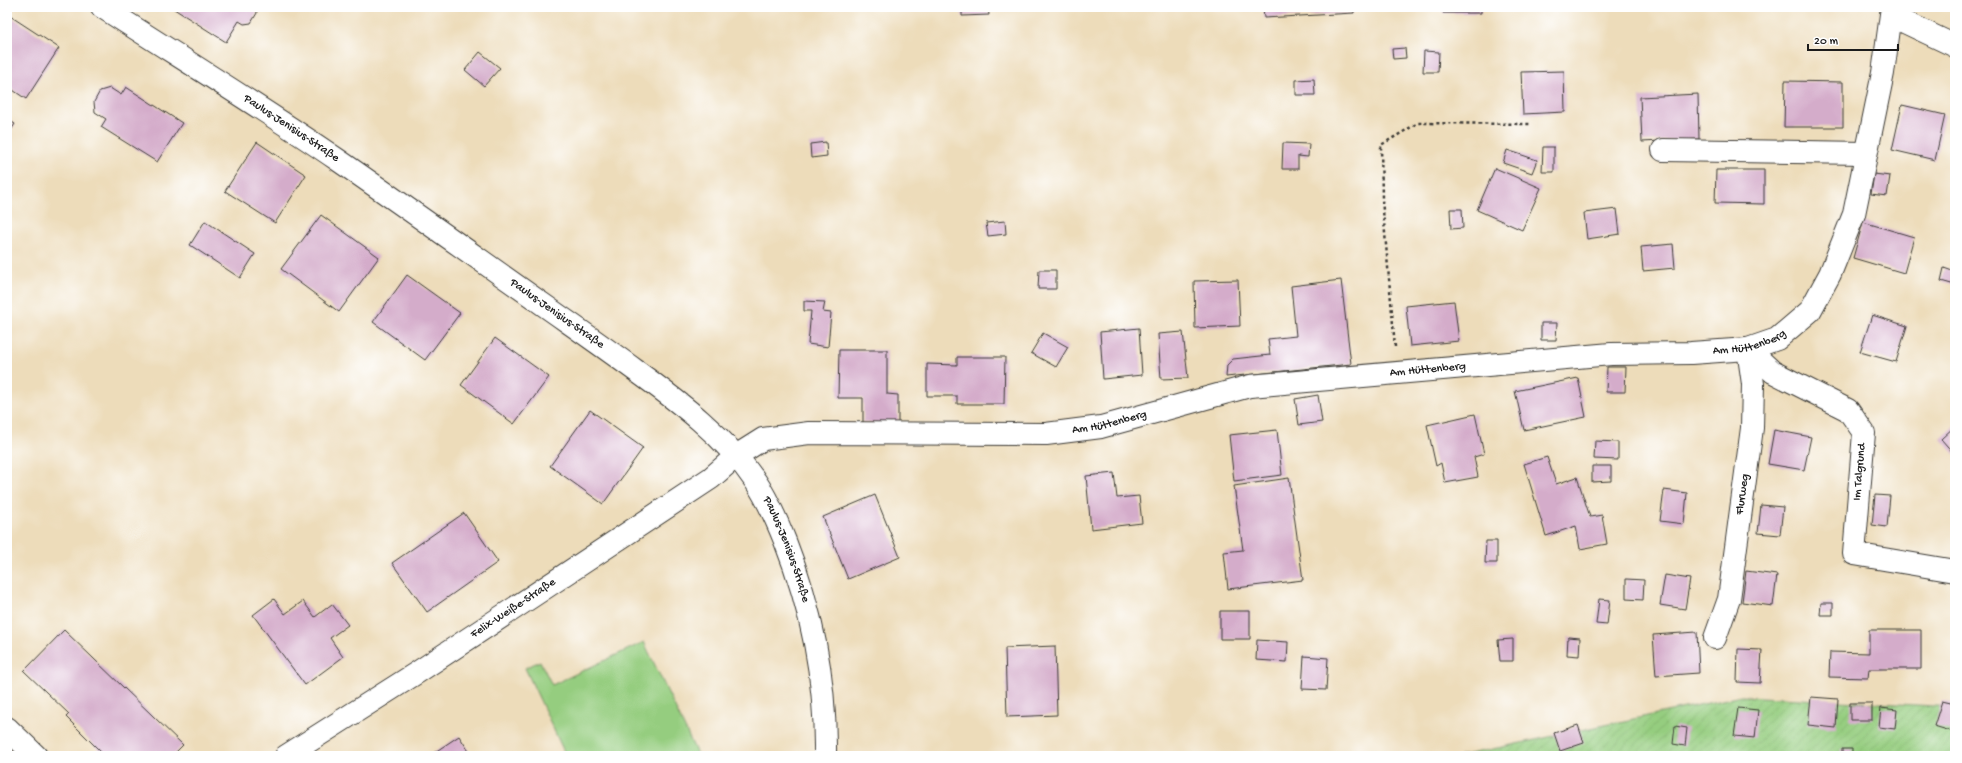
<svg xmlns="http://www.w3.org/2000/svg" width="1962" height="763" viewBox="0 0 1962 763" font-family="'Gochi Hand',sans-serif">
	<defs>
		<pattern id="garden-furrows" width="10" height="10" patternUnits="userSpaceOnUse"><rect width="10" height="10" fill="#95cd7f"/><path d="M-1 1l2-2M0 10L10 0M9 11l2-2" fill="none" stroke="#80af6d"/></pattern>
	</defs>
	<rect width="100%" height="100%" fill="#fff"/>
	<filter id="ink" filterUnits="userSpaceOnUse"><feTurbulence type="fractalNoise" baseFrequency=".025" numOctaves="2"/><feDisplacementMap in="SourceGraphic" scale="8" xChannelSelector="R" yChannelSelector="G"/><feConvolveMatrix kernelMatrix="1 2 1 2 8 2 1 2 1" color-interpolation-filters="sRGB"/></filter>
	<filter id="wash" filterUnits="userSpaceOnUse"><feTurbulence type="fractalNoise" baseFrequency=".012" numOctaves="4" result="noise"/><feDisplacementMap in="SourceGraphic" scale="16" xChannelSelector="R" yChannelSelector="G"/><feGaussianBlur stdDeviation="0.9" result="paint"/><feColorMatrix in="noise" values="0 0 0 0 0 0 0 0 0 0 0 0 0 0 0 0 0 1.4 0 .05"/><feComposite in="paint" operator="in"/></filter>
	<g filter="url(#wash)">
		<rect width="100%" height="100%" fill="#eddcba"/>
		<path fill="#95cd7f" stroke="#58744e" d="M644 642 698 756H566L525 668 540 661 552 685Z"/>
		<path fill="url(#garden-furrows)" stroke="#58744e" d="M1741 696 1955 707V756H1460Z"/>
		<g id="blocks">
			<path fill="#d4acca" d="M171 7H255L257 13 251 23 244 24 239 21 226 42Z
				M962 7H988L989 15 962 16Z
				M1263 7H1354V13L1264 18Z
				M1443 7H1481V13H1443Z
				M1936 7H1955V11L1936 8Z
				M7 14 59 48 26 99 7 86Z
				M1405 48 1406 58 1393 59 1392 49Z
				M1424 51 1439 52 1438 72H1423Z
				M480 52 500 68 484 86 465 70Z
				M1564 71 1565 112 1523 114 1521 72Z
				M1314 79 1315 95H1296V80Z
				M1785 81 1843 82V127H1784Z
				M126 87 182 123 157 162 101 127 106 119 95 112 94 102 100 91 110 88 121 95Z
				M1698 94 1699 139 1642 142 1640 97Z
				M1902 105 1945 115 1935 160 1892 150Z
				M7 119 15 124 7 136Z
				M257 142 306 175 275 223 225 191Z
				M826 142 827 156 811 158 810 144Z
				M1283 143 1309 144 1308 157 1298 156V169H1282Z
				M1543 147H1554V172H1542Z
				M1507 150 1537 160 1532 173 1503 163Z
				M1495 168 1541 188 1522 230 1477 210Z
				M1716 170H1764V204L1715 203Z
				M1874 174 1890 176 1887 196 1871 194Z
				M1450 209H1462L1463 228 1451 229Z
				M1617 209 1620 234 1587 239 1584 213Z
				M321 215 379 257 339 312 281 269Z
				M205 221 255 254 240 278 190 245Z
				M1005 221 1006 234 988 236 986 223Z
				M1863 222 1914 237 1904 273 1853 258Z
				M1673 244 1675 268 1643 271 1641 247Z
				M1944 268 1955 272V285L1941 281Z
				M1039 270H1056V289H1038Z
				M407 275 460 313 425 360 373 322Z
				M1238 280 1240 326 1195 328 1194 281Z
				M1341 280 1351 364 1226 377 1227 365 1233 359 1270 355 1268 339 1296 336 1291 286Z
				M804 301 825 302 823 312 831 313 828 347 808 344 811 311H804Z
				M1454 301 1459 341 1410 346 1406 306Z
				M1872 315 1907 326 1896 362 1860 352Z
				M1541 323H1557L1556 340H1541Z
				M1139 328 1142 375 1103 379 1100 332Z
				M1183 332 1188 378 1161 379 1158 334Z
				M1043 333 1068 347 1056 367 1031 353Z
				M495 338 549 377 514 424 461 385Z
				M839 350H887V394L898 395V423H863V398H838Z
				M957 357H1005L1004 404H957V396H927V364L957 365Z
				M1607 367H1626L1625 392H1606Z
				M1578 378 1586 417 1524 430 1515 391Z
				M1318 395 1322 422 1299 425 1295 399Z
				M590 410 643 448 603 504 550 466Z
				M1475 414 1484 454 1474 457 1478 477 1445 483 1441 463 1436 466 1427 425Z
				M1955 426V455L1941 439Z
				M1277 430 1282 475 1234 481 1229 435Z
				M1774 430 1811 437 1804 470 1768 464Z
				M1595 441 1618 442V460L1594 459Z
				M1547 457 1556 484 1577 477 1590 517 1602 515 1607 544 1580 549 1576 526 1546 536 1524 464Z
				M1592 466H1611V481L1592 482Z
				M1114 473 1117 498 1139 496 1142 523 1091 529 1086 476Z
				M1289 478 1303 580 1228 589 1224 552 1243 550 1234 486Z
				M1664 490 1687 493 1684 524 1660 521Z
				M875 495 900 557 848 579 823 517Z
				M1875 495 1890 496 1887 527 1872 525Z
				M1761 505 1783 507 1780 535 1758 533Z
				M464 513 498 562 427 612 392 563Z
				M1486 541H1497V563H1485Z
				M1746 571 1777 575 1773 606 1742 602Z
				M1665 575 1690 579 1685 609 1660 605Z
				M1626 579 1644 580 1643 600 1626 599Z
				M274 599 285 614 303 601 315 617 332 604 348 625 330 638 343 657 305 685 253 615Z
				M1599 599 1610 600 1607 625 1596 624Z
				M1821 603H1833V615H1820Z
				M1220 611H1250V639H1220Z
				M64 630 183 745 172 756H105L66 717 69 714 24 671Z
				M1869 630H1921V669H1869L1868 678 1829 677 1830 652 1869 653Z
				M1697 632 1699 673 1656 676 1653 635Z
				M1568 637 1580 638 1579 656 1567 655Z
				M1513 639V661H1500L1498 640Z
				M1257 640 1288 642 1287 662 1256 660Z
				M1055 646 1057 715 1007 717 1005 648Z
				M1738 649 1762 650 1760 683 1737 682Z
				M1304 656 1328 658 1326 690 1302 689Z
				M1811 697 1838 699 1836 728 1808 725Z
				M1942 701 1955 704 1954 732 1934 726Z
				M1850 703H1872V720H1850Z
				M1738 708 1758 710 1755 738 1734 736Z
				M1881 708 1897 710 1895 729 1879 727Z
				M1578 725 1584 743 1560 751 1554 733Z
				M1675 726 1687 728 1685 746 1673 744Z
				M459 736 472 756H429Z
				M1842 749H1852V756H1842Z"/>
		</g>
	</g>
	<g filter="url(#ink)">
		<use href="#blocks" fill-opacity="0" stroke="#3b3934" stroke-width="1"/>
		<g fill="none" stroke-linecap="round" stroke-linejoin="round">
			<g stroke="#3b3934" stroke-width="24">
				<g id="minor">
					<path d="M1892 16 1955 46"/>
					<path d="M1663 150 1866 153"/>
					<path d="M1748 349 1773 372 1848 410 1864 433 1854 554 1955 571"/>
					<path id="s1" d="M1715 638 1729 599 1752 428 1753 384 1748 349"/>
					<path d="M7 728 36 756"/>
					<path id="s2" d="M286 756 418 672 711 478 736 456 763 439 809 433 1046 434 1101 427 1250 386 1611 354 1691 353 1748 349 1777 339 1810 311 1830 274 1854 214 1883 73 1892 7"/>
				</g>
			</g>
			<g stroke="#3b3934" stroke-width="24">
				<g id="major">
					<path id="s3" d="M102 7C181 58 261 107 338 160 406 207 473 255 541 303 572 325 604 347 635 370 679 402 725 436 756 482 768 500 777 521 785 541 812 609 826 683 825 756"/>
				</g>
			</g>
			<path stroke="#3b3934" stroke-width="2.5" stroke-dasharray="3 3" stroke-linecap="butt" d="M1395 347 1382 199 1381 145 1418 123 1531 124"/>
			<use href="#minor" stroke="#fff" stroke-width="22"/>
			<use href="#major" stroke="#fff" stroke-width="22"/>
		</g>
	</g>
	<g text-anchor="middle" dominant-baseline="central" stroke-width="3" stroke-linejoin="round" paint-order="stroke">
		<g font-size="12" fill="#1c1c1c" stroke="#fff">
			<text stroke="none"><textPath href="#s3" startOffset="225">Paulus-Jenisius-Straße</textPath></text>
			<text stroke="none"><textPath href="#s3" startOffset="549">Paulus-Jenisius-Straße</textPath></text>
			<text stroke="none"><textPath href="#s2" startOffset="1569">Am Hüttenberg</textPath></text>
			<text stroke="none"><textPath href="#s2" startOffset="1245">Am Hüttenberg</textPath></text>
			<text stroke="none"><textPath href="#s2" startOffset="921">Am Hüttenberg</textPath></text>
			<text transform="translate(1860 472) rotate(-85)">Im Talgrund</text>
			<text stroke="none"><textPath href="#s1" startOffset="147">Flurweg</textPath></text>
			<text stroke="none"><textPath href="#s3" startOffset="885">Paulus-Jenisius-Straße</textPath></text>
			<text stroke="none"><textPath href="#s2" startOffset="271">Felix-Weiße-Straße</textPath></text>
		</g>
	</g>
	<rect width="1962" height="763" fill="none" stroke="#fff" stroke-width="24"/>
	<path d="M1808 44v6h90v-6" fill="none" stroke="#1c1c1c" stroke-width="2"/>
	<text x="1814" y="44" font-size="12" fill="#1c1c1c" stroke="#ffffff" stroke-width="3" paint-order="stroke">20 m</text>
</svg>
